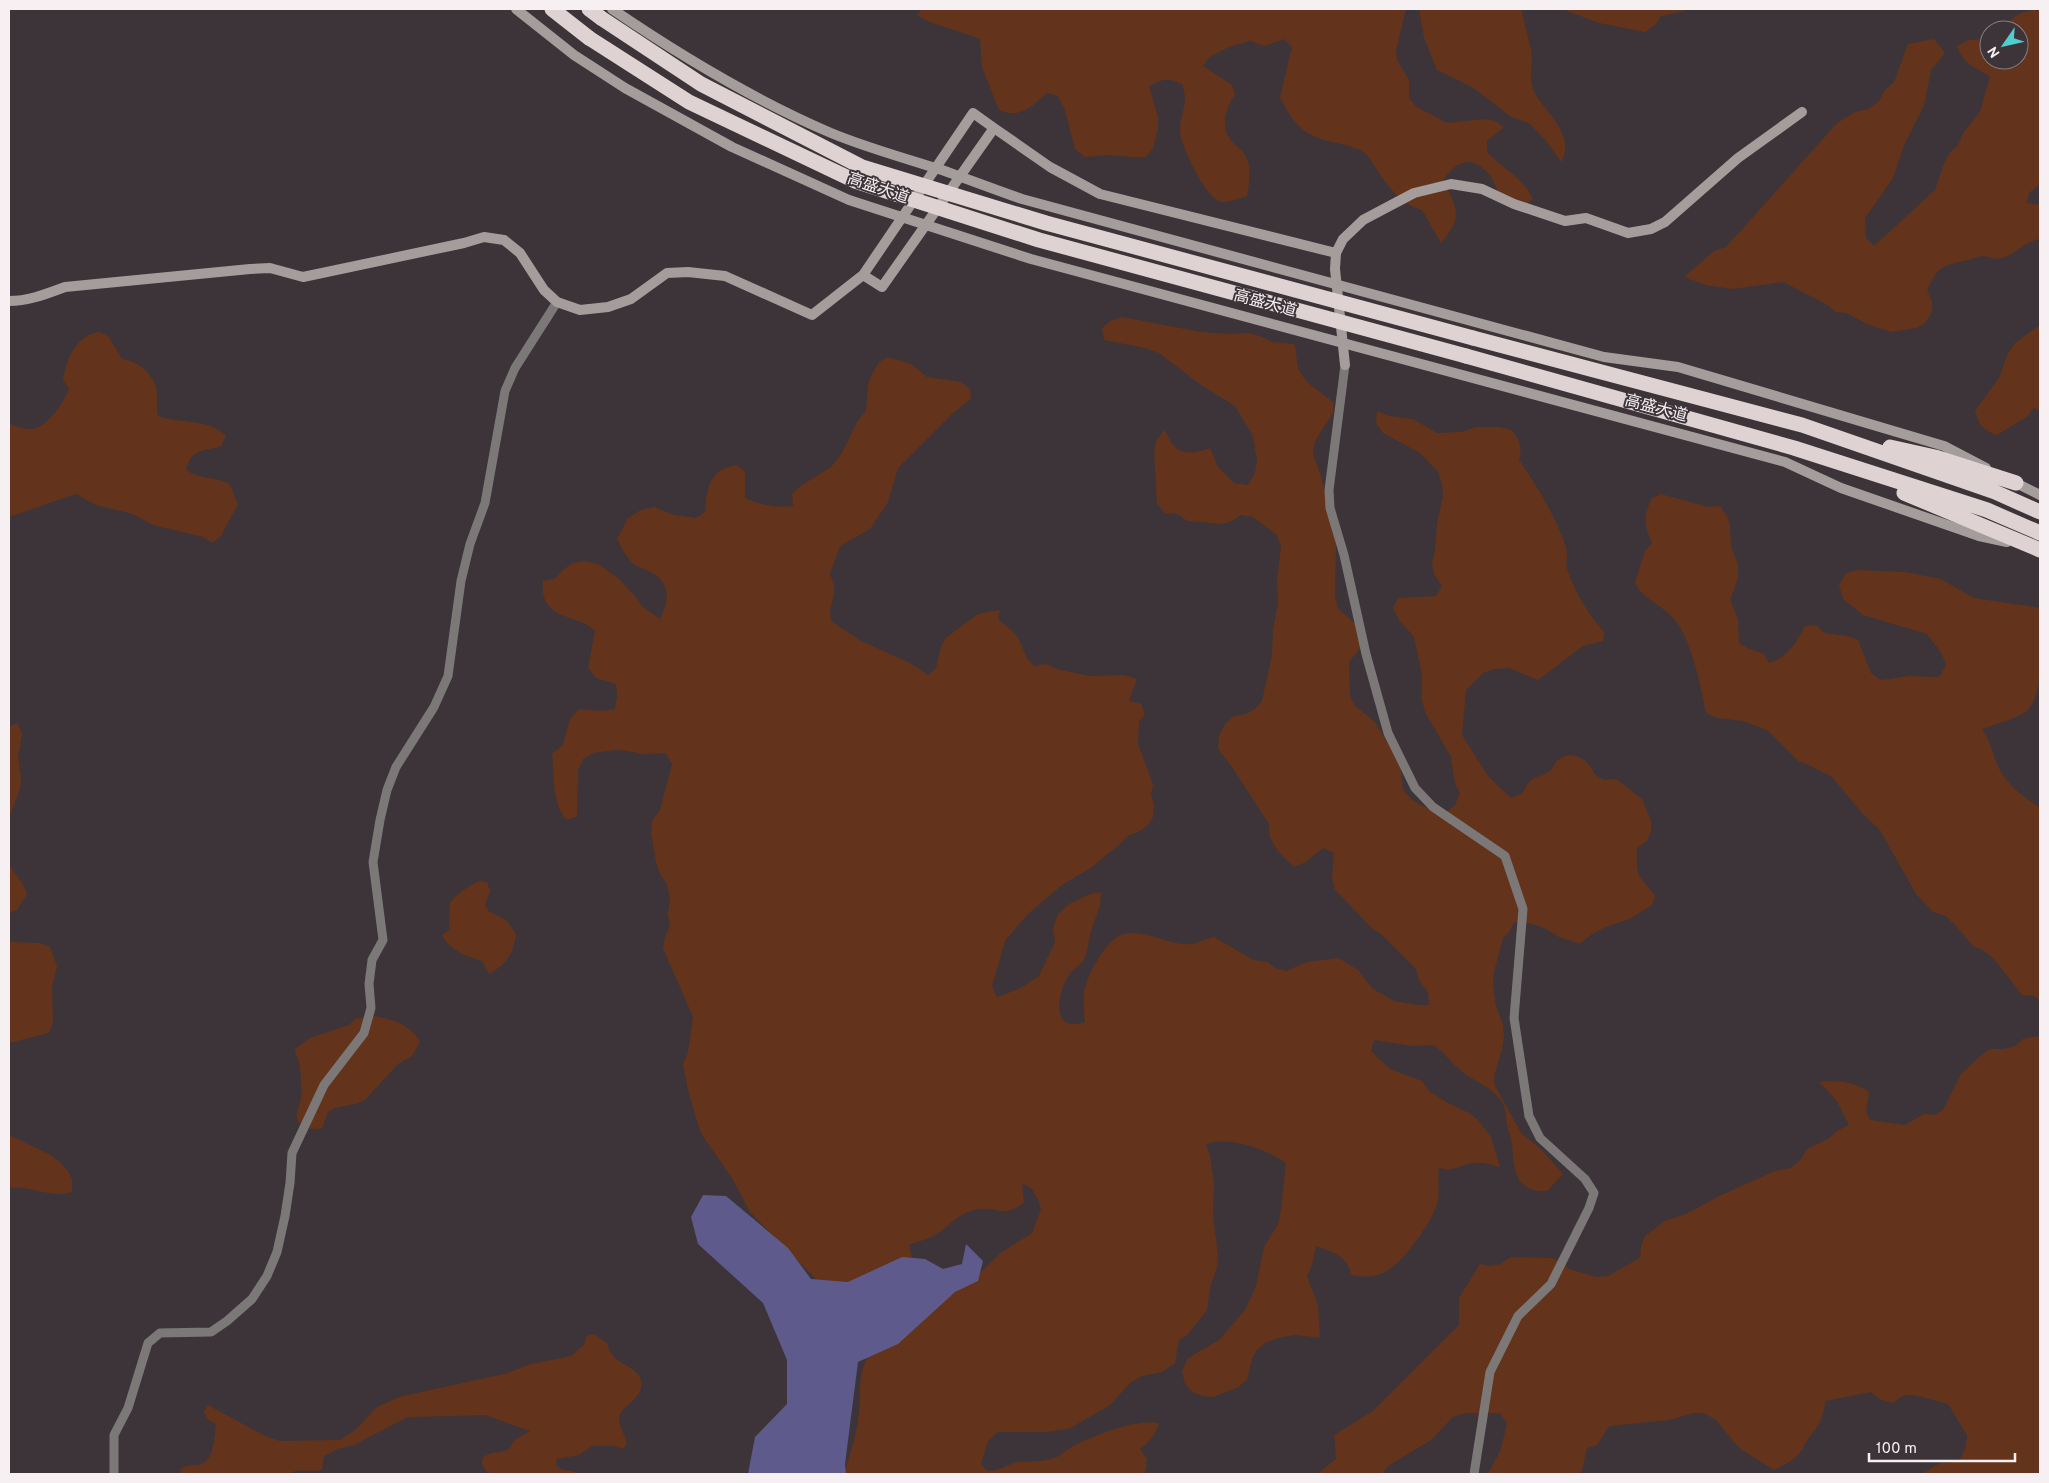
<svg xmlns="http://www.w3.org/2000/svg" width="2049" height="1483" viewBox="0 0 2049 1483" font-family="Overpass,'Noto Sans SC',sans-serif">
	<rect width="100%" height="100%" fill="#3c3438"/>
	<path fill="#63341b" d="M922 9H1406L1396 50 1397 60 1409 80V99L1417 107 1447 123 1484 119 1495 121 1504 127 1487 141V152C1502 168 1524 178 1533 199L1523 206C1516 202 1504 198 1499 192 1494 186 1493 177 1487 172 1469 153 1454 164 1443 181 1458 209 1463 217 1441 243L1422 210C1401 204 1388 187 1377 170 1374 165 1370 158 1366 154 1359 148 1346 145 1337 143 1305 137 1294 126 1280 97L1292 47 1284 39 1264 46 1251 41 1231 46 1209 57 1203 66 1232 85 1235 94C1226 108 1220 125 1230 139 1235 146 1242 149 1246 157 1252 169 1249 184 1247 196 1239 198 1231 202 1224 202 1208 204 1182 148 1180 133 1179 113 1190 106 1182 84 1168 77 1162 79 1149 86L1158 117V128L1153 149 1145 157H1133L1107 155 1085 157 1075 149 1065 110 1058 96 1047 93C1031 107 1021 119 999 110L982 67 980 39C959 30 935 27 917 15Z
		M1419 9H1521C1524 22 1528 36 1531 49 1534 65 1526 79 1536 95 1548 115 1576 136 1561 162L1547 142 1530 124 1510 116 1472 87 1437 70 1424 38Z
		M1562 9H1691L1661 16 1655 25 1645 32 1599 23Z
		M2036 9H2040V184L2029 193 2027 203 2040 205V239C2025 241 2016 254 2002 258 1994 260 1990 257 1983 256 1978 256 1972 259 1968 260 1943 266 1937 266 1927 291L1932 301V312L1925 323 1916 328 1891 332 1867 324 1847 313 1836 312 1826 304 1783 282 1732 289 1706 285 1684 277 1714 251 1726 247 1837 123 1855 112 1868 109 1878 102 1885 90 1894 82 1908 44 1934 39 1945 53 1931 70 1924 105 1904 145 1893 178 1865 218 1866 238 1874 246 1935 190 1943 166 1950 152 1958 145 1964 132 1980 112 1990 76C1973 66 1964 65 1957 46L1968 40 1989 39V60H2019V30H2001L2009 21 2021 13Z
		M1122 317 1201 332 1227 334 1248 333 1260 336 1272 342 1294 344C1298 354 1295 363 1300 372 1306 384 1322 393 1333 402V413L1315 441 1313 454 1320 473 1331 517 1336 545 1335 597 1338 608 1364 632V643L1349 662 1350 696 1354 705 1374 721 1392 749 1401 771 1403 790 1411 799 1422 806 1446 813 1455 805 1460 793 1455 784 1451 757 1425 712 1422 700V675L1414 637 1399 620 1393 607 1399 598 1436 596 1442 586 1434 574 1432 563 1435 551 1437 524 1443 496 1442 484 1438 472 1420 453 1383 433 1376 423 1377 411 1389 416 1413 419 1437 433 1462 432 1475 427H1499L1512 430C1519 440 1523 447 1519 460 1537 486 1554 514 1565 544 1569 553 1565 563 1567 569 1575 592 1588 614 1604 632L1603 641 1583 646 1538 680 1509 668 1494 669 1483 673 1466 690 1462 735 1488 776 1502 790 1512 798 1523 793C1531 774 1536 780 1550 771 1553 769 1554 764 1557 761 1570 748 1590 759 1594 774L1604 780 1616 779 1642 799 1651 820V831L1647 841 1637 848C1637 859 1635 871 1642 880 1647 886 1651 889 1655 896L1652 905C1645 909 1638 914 1631 918 1612 926 1596 927 1581 944L1559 937 1548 930 1536 925 1524 922H1514L1509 932 1503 938 1494 972 1493 983 1496 1007 1503 1024 1504 1037 1502 1049 1494 1076 1495 1086 1522 1134 1541 1149 1563 1174 1547 1191C1515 1193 1514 1169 1512 1144 1511 1137 1508 1131 1507 1125 1506 1118 1506 1108 1502 1102 1493 1088 1478 1083 1465 1074 1454 1066 1446 1054 1434 1045L1413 1046 1374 1040 1371 1051 1390 1069 1422 1081 1429 1091 1448 1103 1469 1113 1478 1120 1491 1137 1500 1167C1492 1165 1482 1161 1473 1163 1457 1165 1457 1172 1439 1168 1437 1179 1440 1188 1438 1199 1436 1218 1402 1264 1385 1272 1374 1278 1362 1277 1351 1275 1347 1255 1334 1253 1316 1246L1312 1265 1307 1276 1318 1305 1320 1338 1295 1335 1278 1338 1265 1343 1257 1350 1252 1359 1247 1380 1237 1388 1225 1392 1214 1397 1202 1396 1192 1392 1185 1384 1182 1371 1188 1358 1219 1340 1245 1310 1256 1286 1264 1247 1278 1224 1281 1210 1286 1163C1266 1149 1230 1136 1206 1144L1210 1156 1214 1184 1213 1214 1218 1257 1217 1267 1210 1288 1207 1310 1188 1334 1179 1340 1175 1363 1162 1372 1142 1376 1131 1382 1110 1405 1069 1429 1045 1432H997L988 1441 981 1464 987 1471C1002 1471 1007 1464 1020 1462 1032 1461 1043 1462 1054 1458 1063 1455 1069 1447 1077 1444 1102 1433 1131 1420 1159 1423 1155 1435 1150 1442 1140 1449L1147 1459 1145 1474H844C849 1457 855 1440 858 1422 863 1386 853 1370 881 1339L968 1284 1002 1252 1032 1233 1041 1209 1038 1199 1031 1188 1022 1183 1024 1202C1003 1221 997 1204 974 1210 955 1215 949 1227 935 1235 927 1240 917 1241 909 1245 914 1261 911 1274 908 1290L819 1282 750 1212 732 1178 704 1138 699 1128 688 1090 683 1064 688 1052 693 1017 663 948 665 937 670 926 668 913 670 899 667 884 660 874 656 862 651 833 652 821 660 810 672 764 666 753 642 754 628 751 616 750 593 753 583 759 578 770 577 817 566 820C551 798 555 780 552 754L563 745 570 719 579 709 603 711 615 709 617 696 616 684 596 678 588 668 595 630C573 613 539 620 543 581L555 579 563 570 573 563 584 561 598 564 618 578 635 596 643 607 660 619C668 604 671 588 657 576 651 571 642 569 635 565 627 559 622 548 617 539L628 518 641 510 654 507 674 515 696 518 705 512C707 488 709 469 737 465L745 472V498C760 505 776 508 793 506L792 494 802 485 831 467 842 453 858 420 866 411 868 384 872 374 879 362 888 357 911 364 927 377 961 382 970 389 971 399 953 413 898 468 888 502 870 529 840 546 830 574 834 585V596L830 609 831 621 861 641 910 663 928 675 936 668 941 646 947 637 978 614 1000 610 998 619C1006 626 1016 632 1020 642 1025 652 1025 658 1034 666L1046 664 1057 669 1089 676 1124 675 1137 679 1129 701 1141 704 1145 714 1139 721 1138 744 1153 784 1151 795 1154 805 1153 817 1147 826 1138 832 1127 836 1120 844 1092 867 1062 885 1028 914 1005 941 992 986 997 997 1019 989 1039 976 1055 942 1053 928 1058 914 1069 904 1090 894 1101 892C1101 913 1094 917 1090 936 1088 942 1088 949 1086 955 1083 965 1072 968 1067 978 1057 997 1051 1033 1085 1022 1084 1010 1082 996 1086 984 1091 969 1108 937 1124 934 1147 929 1170 947 1192 944 1198 943 1207 938 1214 937L1253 960 1267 962 1275 968 1286 971 1307 962 1339 958 1358 970 1373 989 1394 1001 1417 1005H1429L1428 992 1419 980 1416 969 1382 935 1373 929 1335 890 1332 877 1334 853 1323 848 1306 862 1294 867 1277 850 1270 837 1269 824 1232 767 1218 749 1219 736 1225 724 1234 716 1246 714 1255 709 1262 701 1272 654 1273 630 1278 604 1277 581 1281 547 1277 535 1253 517 1241 515 1232 521 1223 524 1187 521 1178 514 1165 513 1157 504 1154 453 1156 441 1164 430C1168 435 1171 443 1175 447 1184 456 1200 452 1210 448L1218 467 1234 483 1248 485 1255 473 1257 461 1253 436 1235 406 1201 385 1159 353 1145 348 1104 340 1102 328 1110 321Z
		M2037 327H2040V411L2033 408 2028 416 1997 435C1982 430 1979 425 1975 411L1999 378 2007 355 2015 343Z
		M100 332 109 337 122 359C139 361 158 377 157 396 157 404 156 408 158 416 179 424 210 418 226 436L221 446C202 452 192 448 186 470 199 479 214 477 229 483L238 504 221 536 213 543 203 537 153 525 133 514 96 505 76 494 9 517V424C16 426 24 430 32 429 47 428 64 402 69 389L63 380C67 359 75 335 100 332Z
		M1661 494 1708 507 1720 506 1727 516 1730 526 1731 546 1738 565V578L1730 600 1738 619 1739 643 1749 649 1763 653 1769 663C1788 657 1796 643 1805 626L1817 625 1824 633 1848 636 1858 640 1871 673 1881 680 1910 676 1939 677 1946 665 1942 654 1927 634 1863 615 1843 599 1839 585 1846 573 1858 570 1905 572 1941 579 1974 598 2040 608C2040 633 2047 697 2025 712 2014 720 1995 724 1982 729 1989 740 1992 750 1996 762 2005 783 2022 797 2040 807V1000L2034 996 2022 995 1995 960 1983 950 1973 946 1955 925 1946 916 1933 912 1916 894 1880 830 1862 813 1832 777 1809 765 1798 761 1767 730 1743 721 1717 718 1706 713C1701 687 1691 638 1674 619 1662 605 1644 600 1635 583L1645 551 1652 543C1644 526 1644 516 1651 499Z
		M17 723 22 733 18 757 21 777 20 789 9 818V727Z
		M9 865 23 884 27 894 17 910 9 913Z
		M479 881 487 882 490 891 485 905 488 911 506 920 516 934C514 954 506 965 489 974L482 961C466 956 450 951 442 935L449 930 450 902 463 890Z
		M9 942 39 943 50 947 57 966 52 988 53 1022 49 1033 9 1043Z
		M373 1016C390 1018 412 1025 420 1042L412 1056 398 1064 365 1100 356 1104 335 1108 328 1112 322 1128C314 1130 303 1129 298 1121 294 1114 300 1106 301 1099 302 1089 301 1077 300 1067 300 1061 295 1056 295 1049L310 1038 349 1025 355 1019Z
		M2040 1036V1474H1922L1940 1463H1950L1960 1459 1966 1447 1967 1435 1948 1404C1938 1402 1912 1392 1903 1396 1900 1397 1896 1401 1893 1403L1881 1400 1871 1392 1825 1401C1824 1418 1818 1427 1808 1439 1805 1443 1804 1446 1802 1450 1796 1460 1784 1465 1774 1470L1742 1450 1733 1441 1716 1420 1704 1413H1693L1669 1420 1609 1426 1597 1445 1587 1448 1581 1474H1488L1501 1449 1507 1423 1500 1413H1465L1453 1417 1431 1440 1388 1466 1382 1474H1317L1336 1459 1334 1435 1373 1411 1459 1325V1298L1480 1264 1490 1266 1501 1264 1511 1257 1551 1258 1562 1261 1569 1269 1596 1277 1608 1276 1640 1258 1641 1246 1645 1236 1665 1221 1688 1213 1719 1196 1775 1171 1791 1168 1801 1159 1807 1149 1828 1139 1837 1131 1849 1125 1837 1101 1819 1082C1836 1080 1856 1082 1869 1092L1866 1111 1870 1120 1905 1125 1924 1114 1934 1115 1943 1110 1961 1074 1979 1057 1990 1049H2004L2015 1046 2023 1039Z
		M9 1135 49 1154 60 1162 68 1171 72 1179V1192C52 1199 30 1185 9 1188Z
		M594 1334 607 1343C612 1368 639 1363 641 1382 644 1400 618 1406 619 1420 620 1428 625 1435 627 1443L623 1449 615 1446H592L579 1455 557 1459 556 1465 561 1469 584 1474H492L486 1471 482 1464 483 1457 491 1453 501 1452 509 1449 515 1440 530 1431 485 1415 413 1417 406 1418 354 1445 337 1449 324 1456 322 1470C310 1473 299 1467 289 1474H182L180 1470C187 1464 190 1466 198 1465 215 1461 214 1438 216 1424L208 1420 204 1412 208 1405 263 1435 280 1441 340 1440 355 1430 377 1407 399 1397 508 1373 527 1365 571 1356 585 1344 586 1336Z"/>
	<path fill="#5e5a8b" d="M703 1195 726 1196 788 1248 811 1279 848 1282 902 1257 925 1259 943 1269 962 1264 966 1244 983 1261 978 1281 955 1292 898 1344 858 1362 845 1464 846 1474H748L755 1437 787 1404V1360L763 1303 698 1244 691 1217Z"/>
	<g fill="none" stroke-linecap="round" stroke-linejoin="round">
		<path stroke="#7d7878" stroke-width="9" d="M1345 365 1329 490 1330 508 1344 555 1366 654 1388 733 1415 788 1433 807 1505 856 1523 909 1514 1018 1529 1116 1540 1138 1585 1179 1594 1193 1589 1208 1551 1284 1518 1316 1490 1372 1474 1474
			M114 1474V1435L128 1408 148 1343 160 1333 211 1332 227 1321 252 1299 267 1276 277 1252 285 1216 290 1183 292 1153 324 1085 364 1033 371 1008 369 984 372 960 383 940 373 862 380 820 387 790 396 767 434 707 448 676 461 581 470 544 485 503 505 391 515 368 557 302"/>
		<path stroke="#a49d9c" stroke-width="10" d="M516 9 574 55 625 88 732 147 849 200 1031 259 1785 462 1841 488 1979 536 2007 542
			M612 9C681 56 754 100 831 133 865 147 900 157 936 168 965 178 993 189 1022 199L1604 357 1678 367 1944 446 1986 468
			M973 113 994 128 882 287 863 275Z
			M994 128 1050 167 1100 194 1336 253 1343 239 1363 220 1414 193 1451 184 1482 189 1514 204 1565 221 1586 218 1628 233 1651 229 1665 222 1738 158 1802 112
			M9 301C29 301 46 294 65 287L250 269 270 268 303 277 464 243 484 237 504 240 520 253 544 290 557 302 580 310 608 307 631 299 667 273 688 272 725 276 812 315 863 275
			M2012 481 2040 495"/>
		<path stroke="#ded2d2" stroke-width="15" d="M552 9 589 38
			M589 9 601 18
			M1473 338 1802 425 1995 492 2040 512
			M1466 356 1794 448 1987 510 2040 533
			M1890 447 1935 457 2016 483
			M1904 493 2040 550"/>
		<path stroke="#a49d9c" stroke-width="10" d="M1336 253 1335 269 1345 365"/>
		<path stroke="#ded2d2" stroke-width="15" d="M601 18 701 84 862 167 1046 223 1473 338
			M589 38 689 102 855 181 1039 240 1466 356"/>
	</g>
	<g text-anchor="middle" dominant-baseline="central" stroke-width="4" stroke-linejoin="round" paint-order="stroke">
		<g font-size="16" fill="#f6f0f3" stroke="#3c3438">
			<text transform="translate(878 189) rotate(19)">高盛大道</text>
			<text transform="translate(1265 304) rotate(15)">高盛大道</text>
			<text transform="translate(1656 409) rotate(15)">高盛大道</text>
		</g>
	</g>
	<rect width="2049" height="1483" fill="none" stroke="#f6f0f3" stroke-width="20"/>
	<g transform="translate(2004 45) rotate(236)"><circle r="24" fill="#3c3438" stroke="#867f83"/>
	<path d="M0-4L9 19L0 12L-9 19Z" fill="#52cdcf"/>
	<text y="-8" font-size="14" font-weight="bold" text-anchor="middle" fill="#f6f0f3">N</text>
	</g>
	<path d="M1869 1453v8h146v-8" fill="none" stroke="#f6f0f3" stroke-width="2.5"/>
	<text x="1876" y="1453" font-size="15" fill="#f6f0f3" stroke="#3c3438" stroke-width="4" paint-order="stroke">100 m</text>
</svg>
